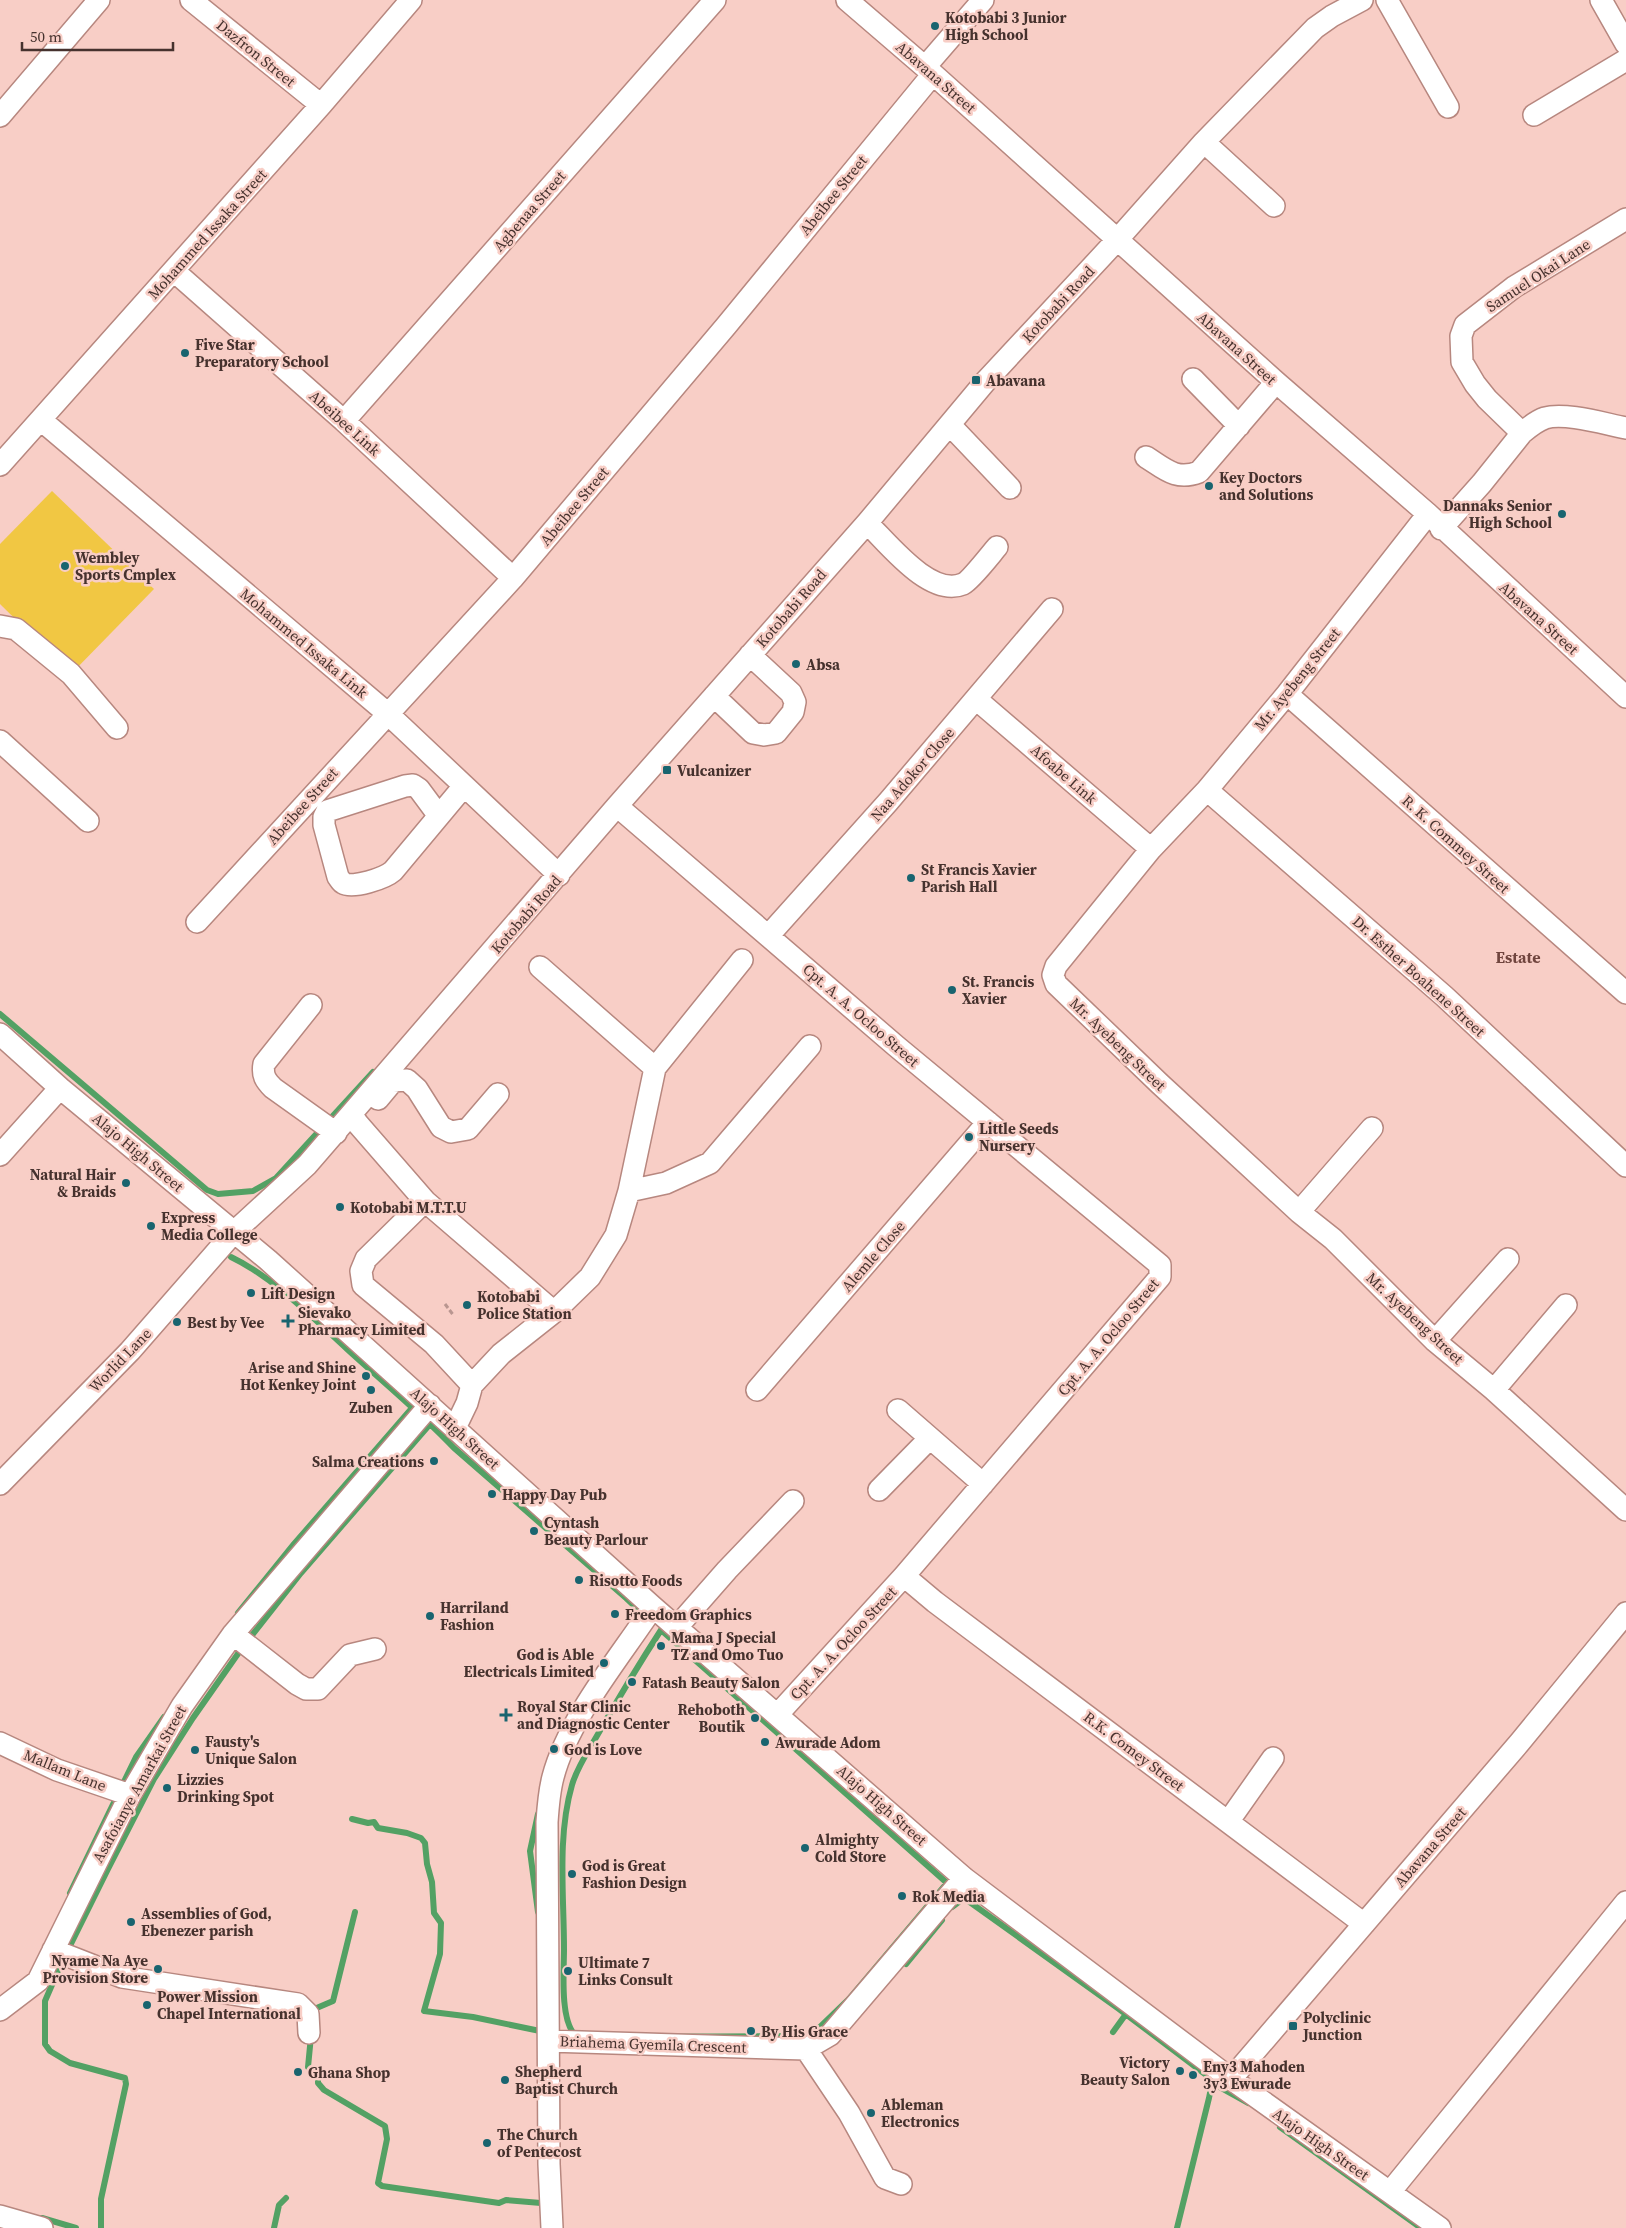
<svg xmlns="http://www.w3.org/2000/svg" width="1626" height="2228" viewBox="0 0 1626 2228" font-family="'Source Serif 4',serif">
	<rect width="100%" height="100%" fill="#f8cec6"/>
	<path fill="#f1c743" d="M52 491 154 589 71 674 0 604V544Z"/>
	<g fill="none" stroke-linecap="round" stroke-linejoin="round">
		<path stroke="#53a164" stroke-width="6" d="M0 1014 207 1190 218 1194 253 1191 276 1178 373 1072
			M231 1257C273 1277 312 1317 347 1349 383 1382 421 1413 454 1448L626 1598 642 1613 641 1615
			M238 1613 294 1544 412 1408
			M661 1630 947 1883 849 1999 820 2027 802 2036 610 2037 574 2034C560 2017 564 1971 564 1949 564 1895 557 1837 572 1785 577 1767 589 1750 598 1734 618 1699 639 1664 661 1630Z
			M538 1814 530 1851 538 1912
			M352 1819 368 1823 374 1822 378 1828 407 1833 421 1838 425 1843 427 1864 432 1882 434 1913 441 1923 440 1954 424 2011 473 2017 540 2031
			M70 1893 136 1757 164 1717
			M952 1907 964 1898 1119 2009 1209 2077 1212 2083 1209 2098 1177 2228
			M906 1964 942 1920
			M311 2013 312 2010 333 2001 355 1912
			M1113 2032 1126 2014
			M311 2036 308 2067 318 2070V2083L324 2090 385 2126 387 2139 378 2183 382 2186 499 2203 506 2200 541 2203
			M1212 2083 1248 2103
			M1280 2127 1421 2228
			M42 2218 76 2228
			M101 2228V2199L126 2084 125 2078 70 2063 50 2051 45 2044V2001L61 1964 108 1869 154 1779 193 1718 242 1648 301 1573 431 1423
			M274 2228 279 2205 286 2198"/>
		<g stroke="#b7877f" stroke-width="24">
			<path id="minor" d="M191 0 321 105
				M847 0 933 74 1276 382 1428 514 1626 697
				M1387 0 1448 107
				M1601 0 1626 44
				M925 67 983 0
				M1534 115 1626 60
				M0 116 99 0
				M1204 142 1274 206
				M174 271 344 421 513 578
				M1193 379 1239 426
				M41 420 387 713 559 875
				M344 421 715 0
				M950 425 1010 488
				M1522 433C1529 427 1536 421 1545 418 1565 412 1605 424 1626 428
				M1146 457C1165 469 1176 481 1199 472L1276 382
				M0 465 321 105 411 0
				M1428 514 1287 694 1207 790 1151 849 1056 966 1053 975 1056 984 1160 1084 1299 1212 1333 1239 1435 1341 1494 1390 1626 1510
				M867 523C888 543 930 598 963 584 970 581 991 554 997 547
				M1441 529 1482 483 1522 433 1487 399 1475 384 1462 362 1461 336 1465 325 1514 287 1626 219
				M0 626 16 629 71 674 117 728
				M1287 694 1626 993
				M714 696 753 733 764 735 776 733 793 712 795 702 791 693 750 655
				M976 699 1151 849
				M0 741 88 821
				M1207 790 1444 996 1626 1166
				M617 806 896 1046 1160 1265V1277L904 1576 778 1714
				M439 816 419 789 413 785 405 786 327 811 324 817V825L338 877C339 878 342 883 343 883 353 889 385 878 393 871L464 786
				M197 922 513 578 726 326 933 74
				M769 935 888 802 1052 609
				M540 967 655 1068
				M311 1005 264 1064C262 1075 265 1080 273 1088L336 1133
				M0 1034 60 1088 268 1260 653 1607 964 1878 1231 2079 1440 2228
				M378 1099 393 1081 407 1080 417 1089 441 1127 451 1132 468 1129 498 1094
				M351 1114 358 1124 425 1201 554 1312
				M0 1155 60 1088
				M629 1191 666 1183 710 1163 810 1046
				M425 1201 366 1259 361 1271 363 1285 434 1344 472 1385
				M1299 1212 1372 1128
				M1435 1341 1508 1259
				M757 1390 988 1122
				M1494 1390 1566 1305
				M898 1410 983 1484
				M455 1428 467 1403 472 1385 501 1354 554 1312 590 1277 616 1235 629 1191 655 1068 742 960
				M0 1484 130 1351 234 1232 307 1165 617 806 867 523 985 382 1117 240 1204 142 1315 28 1332 16 1362 0
				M879 1490 930 1438
				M904 1576 935 1602 1364 1924
				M677 1627 727 1570 793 1501
				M233 1634 297 1684 306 1689H318L350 1655 375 1649
				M0 1743 57 1770 130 1795
				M1228 1822 1273 1758
				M53 1950 122 1977 298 2004 308 2014 309 2033
				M0 2010 38 1981 130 1795 182 1706 233 1634 430 1405
				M549 2041 806 2049 830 2035 964 1878
				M806 2049 849 2113 885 2178 901 2184
				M1231 2079 1520 1742 1626 1613
				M1390 2192 1626 1902
				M0 2216 42 2228
				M552 2228 549 2164 547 1822C548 1807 549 1792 553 1777 568 1719 620 1657 653 1607"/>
		</g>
		<path stroke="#b99690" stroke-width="3" stroke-dasharray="5 2.5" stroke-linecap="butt" d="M445 1304 454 1316"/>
		<use href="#minor" stroke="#fff" stroke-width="21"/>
	</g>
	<g fill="#19646f" stroke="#f8cec6" stroke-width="2">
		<circle cx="935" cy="26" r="5"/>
		<circle cx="185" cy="353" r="5"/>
		<rect x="971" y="375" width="10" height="10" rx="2.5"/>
		<circle cx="1209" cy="486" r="5"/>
		<circle cx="1562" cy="514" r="5"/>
		<circle cx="65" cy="566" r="5"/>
		<circle cx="796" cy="664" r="5"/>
		<rect x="662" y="765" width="10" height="10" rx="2.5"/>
		<circle cx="911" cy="878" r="5"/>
		<circle cx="952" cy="990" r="5"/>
		<circle cx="969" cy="1137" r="5"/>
		<circle cx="126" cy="1183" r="5"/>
		<circle cx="340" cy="1207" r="5"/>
		<circle cx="151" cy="1226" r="5"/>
		<circle cx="251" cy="1293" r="5"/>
		<circle cx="467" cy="1305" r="5"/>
		<path d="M285.5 1313.5h5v5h5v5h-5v5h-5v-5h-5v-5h5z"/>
		<circle cx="177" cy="1322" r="5"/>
		<circle cx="366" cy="1376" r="5"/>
		<circle cx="371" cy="1390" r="5"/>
		<circle cx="434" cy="1461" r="5"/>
		<circle cx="492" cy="1494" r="5"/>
		<circle cx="534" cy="1531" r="5"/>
		<circle cx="579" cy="1580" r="5"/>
		<circle cx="615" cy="1614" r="5"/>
		<circle cx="430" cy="1616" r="5"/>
		<circle cx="661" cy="1646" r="5"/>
		<circle cx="604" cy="1663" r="5"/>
		<circle cx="632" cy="1682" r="5"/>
		<path d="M503.5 1707.5h5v5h5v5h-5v5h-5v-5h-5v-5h5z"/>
		<circle cx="755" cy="1718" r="5"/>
		<circle cx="765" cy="1742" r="5"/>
		<circle cx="554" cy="1749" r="5"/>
		<circle cx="195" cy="1750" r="5"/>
		<circle cx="167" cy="1788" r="5"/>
		<circle cx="805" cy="1848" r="5"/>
		<circle cx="572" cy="1874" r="5"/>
		<circle cx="902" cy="1896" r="5"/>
		<circle cx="131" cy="1922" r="5"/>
		<circle cx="158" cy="1969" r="5"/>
		<circle cx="568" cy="1971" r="5"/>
		<circle cx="147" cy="2005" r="5"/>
		<rect x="1288" y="2021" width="10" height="10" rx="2.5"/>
		<circle cx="751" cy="2031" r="5"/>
		<circle cx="1180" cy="2071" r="5"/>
		<circle cx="298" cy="2072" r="5"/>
		<circle cx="1193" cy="2075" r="5"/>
		<circle cx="505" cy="2080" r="5"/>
		<circle cx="871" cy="2113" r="5"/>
		<circle cx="487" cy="2143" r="5"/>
	</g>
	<g text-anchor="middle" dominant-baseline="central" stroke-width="5" stroke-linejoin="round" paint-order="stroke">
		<g font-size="15" font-weight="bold" fill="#46322e" stroke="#f8cec6" text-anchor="start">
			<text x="945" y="17">Kotobabi 3 Junior<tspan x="945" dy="17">High School</tspan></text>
			<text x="195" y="344">Five Star<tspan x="195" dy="17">Preparatory School</tspan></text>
			<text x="986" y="380">Abavana</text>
			<text x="1219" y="477">Key Doctors<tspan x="1219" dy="17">and Solutions</tspan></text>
			<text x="1552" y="505" text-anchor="end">Dannaks Senior<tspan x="1552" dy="17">High School</tspan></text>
			<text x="75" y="557">Wembley<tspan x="75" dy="17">Sports Cmplex</tspan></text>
			<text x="806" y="664">Absa</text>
			<text x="677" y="770">Vulcanizer</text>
			<text x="921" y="869">St Francis Xavier<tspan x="921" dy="17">Parish Hall</tspan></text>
			<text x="962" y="981">St. Francis<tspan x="962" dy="17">Xavier</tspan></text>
			<text x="979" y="1128">Little Seeds<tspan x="979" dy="17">Nursery</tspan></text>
			<text x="116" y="1174" text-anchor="end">Natural Hair<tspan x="116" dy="17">&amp; Braids</tspan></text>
			<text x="350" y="1207">Kotobabi M.T.T.U</text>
			<text x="161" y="1217">Express<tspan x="161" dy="17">Media College</tspan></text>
			<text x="261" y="1293">Lift Design</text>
			<text x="477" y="1296">Kotobabi<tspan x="477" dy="17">Police Station</tspan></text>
			<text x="298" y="1312">Sievako<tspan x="298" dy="17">Pharmacy Limited</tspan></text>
			<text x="187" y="1322">Best by Vee</text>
			<text x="356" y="1367" text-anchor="end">Arise and Shine<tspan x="356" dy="17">Hot Kenkey Joint</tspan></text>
			<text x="371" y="1407" text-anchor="middle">Zuben</text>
			<text x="424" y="1461" text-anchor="end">Salma Creations</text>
			<text x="502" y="1494">Happy Day Pub</text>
			<text x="544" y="1522">Cyntash<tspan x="544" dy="17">Beauty Parlour</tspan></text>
			<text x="589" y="1580">Risotto Foods</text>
			<text x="440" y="1607">Harriland<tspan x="440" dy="17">Fashion</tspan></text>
			<text x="625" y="1614">Freedom Graphics</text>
			<text x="671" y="1637">Mama J Special<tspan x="671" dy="17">TZ and Omo Tuo</tspan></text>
			<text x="594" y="1654" text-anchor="end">God is Able<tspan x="594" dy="17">Electricals Limited</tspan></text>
			<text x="642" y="1682">Fatash Beauty Salon</text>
			<text x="517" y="1706">Royal Star Clinic<tspan x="517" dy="17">and Diagnostic Center</tspan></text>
			<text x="745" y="1709" text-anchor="end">Rehoboth<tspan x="745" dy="17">Boutik</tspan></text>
			<text x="205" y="1741">Fausty's<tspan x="205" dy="17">Unique Salon</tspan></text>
			<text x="775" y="1742">Awurade Adom</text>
			<text x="564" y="1749">God is Love</text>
			<text x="177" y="1779">Lizzies<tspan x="177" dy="17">Drinking Spot</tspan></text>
			<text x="815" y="1839">Almighty<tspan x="815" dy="17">Cold Store</tspan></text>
			<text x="582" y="1865">God is Great<tspan x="582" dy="17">Fashion Design</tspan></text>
			<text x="912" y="1896">Rok Media</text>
			<text x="141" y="1913">Assemblies of God,<tspan x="141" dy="17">Ebenezer parish</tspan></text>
			<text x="148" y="1960" text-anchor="end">Nyame Na Aye<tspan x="148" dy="17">Provision Store</tspan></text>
			<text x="578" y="1962">Ultimate 7<tspan x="578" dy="17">Links Consult</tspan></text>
			<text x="157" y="1996">Power Mission<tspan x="157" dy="17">Chapel International</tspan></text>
			<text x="1303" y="2017">Polyclinic<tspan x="1303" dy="17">Junction</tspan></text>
			<text x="761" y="2031">By His Grace</text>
			<text x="1170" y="2062" text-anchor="end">Victory<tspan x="1170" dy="17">Beauty Salon</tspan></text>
			<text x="1203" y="2066">Eny3 Mahoden<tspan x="1203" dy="17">3y3 Ewurade</tspan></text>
			<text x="515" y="2071">Shepherd<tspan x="515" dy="17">Baptist Church</tspan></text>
			<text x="308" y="2072">Ghana Shop</text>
			<text x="881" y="2104">Ableman<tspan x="881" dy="17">Electronics</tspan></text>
			<text x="497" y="2134">The Church<tspan x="497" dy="17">of Pentecost</tspan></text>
		</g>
		<g font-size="15" fill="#46322e" stroke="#f8cec6">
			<text transform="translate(256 53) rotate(39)">Dazfron Street</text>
			<text transform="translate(936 77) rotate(41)">Abavana Street</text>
			<text transform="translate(833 195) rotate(-51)">Abeibee Street</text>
			<text transform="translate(529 211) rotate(-49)">Agbenaa Street</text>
			<text transform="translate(207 234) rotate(-48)">Mohammed Issaka Street</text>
			<text transform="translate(1538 275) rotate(-33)">Samuel Okai Lane</text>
			<text transform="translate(1058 304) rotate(-47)">Kotobabi Road</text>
			<text transform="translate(1237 348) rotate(42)">Abavana Street</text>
			<text transform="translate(345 423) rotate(42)">Abeibee Link</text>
			<text transform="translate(574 506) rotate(-50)">Abeibee Street</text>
			<text transform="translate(791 608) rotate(-49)">Kotobabi Road</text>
			<text transform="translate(1539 618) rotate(42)">Abavana Street</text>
			<text transform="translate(304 643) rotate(40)">Mohammed Issaka Link</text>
			<text transform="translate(1297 679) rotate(-51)">Mr. Ayebeng Street</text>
			<text transform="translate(912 774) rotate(-49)">Naa Adokor Close</text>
			<text transform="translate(1064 774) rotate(41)">Afoabe Link</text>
			<text transform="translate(302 806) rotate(-48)">Abeibee Street</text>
			<text transform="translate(1456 844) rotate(42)">R. K. Commey Street</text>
			<text transform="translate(526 914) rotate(-49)">Kotobabi Road</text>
			<text transform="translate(1419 976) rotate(42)">Dr. Esther Boahene Street</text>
			<text transform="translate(861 1015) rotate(41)">Cpt. A. A. Ocloo Street</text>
			<text transform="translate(1118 1044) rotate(44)">Mr. Ayebeng Street</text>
			<text transform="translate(138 1152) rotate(40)">Alajo High Street</text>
			<text transform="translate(873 1256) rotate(-49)">Alemle Close</text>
			<text transform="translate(1415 1318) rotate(43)">Mr. Ayebeng Street</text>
			<text transform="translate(1108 1337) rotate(-50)">Cpt. A. A. Ocloo Street</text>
			<text transform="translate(120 1360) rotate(-46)">Worlid Lane</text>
			<text transform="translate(455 1428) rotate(42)">Alajo High Street</text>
			<text transform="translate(843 1643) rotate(-47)">Cpt. A. A. Ocloo Street</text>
			<text transform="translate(1134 1751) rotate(37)">R.K. Comey Street</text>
			<text transform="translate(65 1770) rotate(22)">Mallam Lane</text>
			<text transform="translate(139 1784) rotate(-61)">Asafoianye Amarkai Street</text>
			<text transform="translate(882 1805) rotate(41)">Alajo High Street</text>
			<text transform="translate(1430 1847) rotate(-49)">Abavana Street</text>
			<text transform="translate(653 2044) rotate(2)">Briahema Gyemila Crescent</text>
			<text transform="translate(1321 2144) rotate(35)">Alajo High Street</text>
		</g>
		<g font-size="16" font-weight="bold" fill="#70453e" stroke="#f8cec6">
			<text x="1518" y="957">Estate</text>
		</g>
	</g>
	<path d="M22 42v8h151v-8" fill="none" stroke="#46322e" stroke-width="2.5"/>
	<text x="30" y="42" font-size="15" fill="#46322e" stroke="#f8cec6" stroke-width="4" paint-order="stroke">50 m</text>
</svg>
